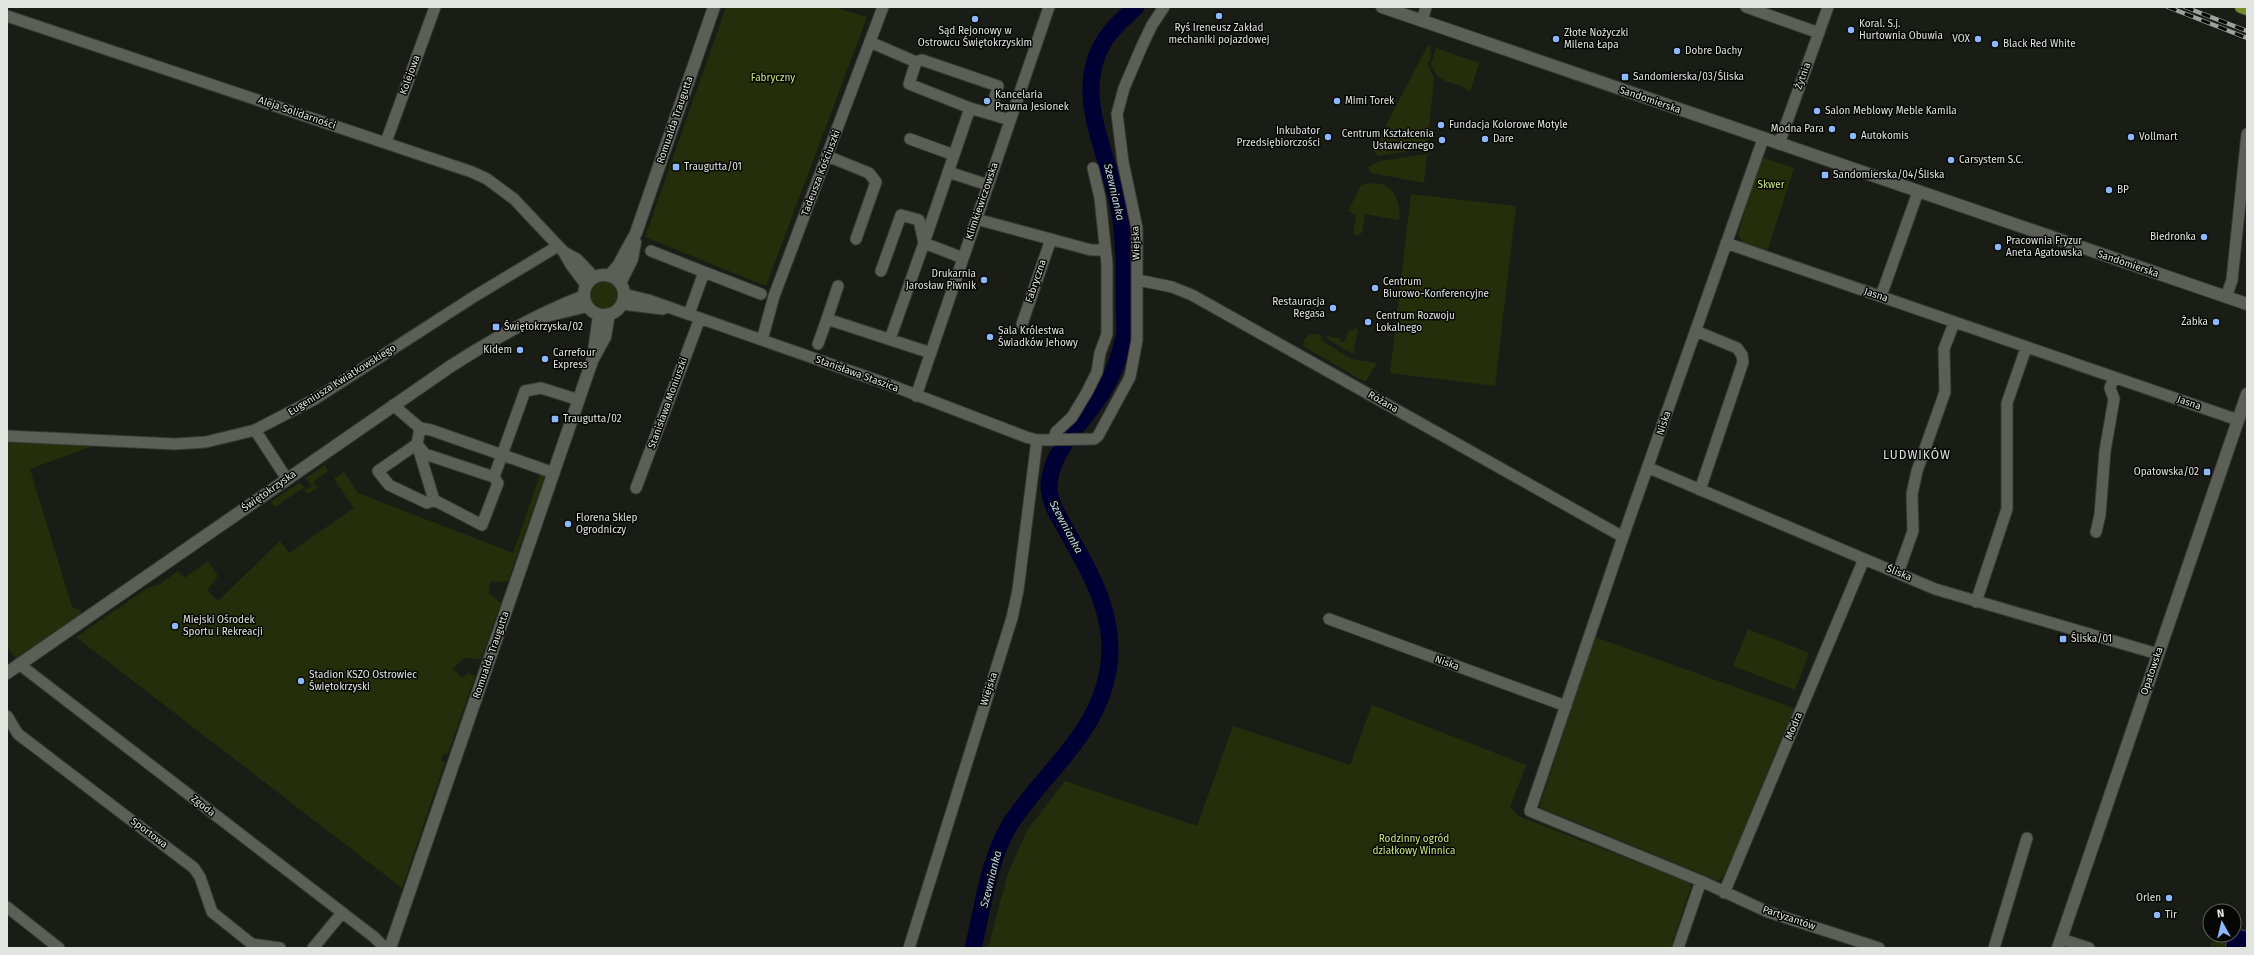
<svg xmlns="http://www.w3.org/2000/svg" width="2254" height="955" viewBox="0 0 2254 955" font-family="'Fira Sans',sans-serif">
	<rect width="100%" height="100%" fill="#1a1d15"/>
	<path fill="#242e0b" d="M726 7H834L867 17 766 286 645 237Z
		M1428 45 1431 46 1430 60 1427 64 1434 78 1427 148 1378 156 1373 150Z
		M1436 48 1479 63 1470 92C1452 77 1444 90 1431 65Z
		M1427 154 1424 183 1371 173 1368 167 1380 161Z
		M1761 157 1794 168 1767 252 1743 243 1738 234Z
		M1368 183C1373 184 1380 183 1384 185 1397 190 1401 208 1399 220L1365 214 1362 233 1358 235 1353 234 1356 215 1348 211 1361 185Z
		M1411 194 1516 206 1495 386 1390 373Z
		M591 295a13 13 0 1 1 26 0a13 13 0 1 1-26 0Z
		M1355 328 1358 329 1353 354 1326 338 1328 336 1341 339 1339 341 1344 342 1349 330 1353 331Z
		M1310 334 1321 335V340L1351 359 1377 363 1365 382 1303 346 1304 340Z
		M7 436 90 440V447L30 469 72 607 82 611 61 635 19 664 7 646Z
		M325 465 328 471 313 482 317 488 308 494 303 488 275 507 271 502 300 482 306 490 312 486 306 478Z
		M344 472 358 493 513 553 541 472 545 475 508 581 490 582 489 594 501 603 481 659 464 658 453 669 462 678 468 673 475 676 448 754 444 753 441 761 445 762 402 888 76 637 146 589 160 584 178 571 184 578 208 561 218 576 207 590 218 601 280 541 289 553 354 508 334 479Z
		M1748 629 1809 653 1795 690 1733 666Z
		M1595 637 1794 708 1725 874 1719 881 1539 807Z
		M1372 705 1526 765 1510 807 1518 816 1688 882 1691 886 1671 948H988L1008 873 1028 829 1065 781 1197 826 1233 726 1350 765Z
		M2216 935H2228L2225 948H2209Z"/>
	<path fill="#000034" stroke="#444467" d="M2236 929 2247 931V948H2225L2228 935H2234V930Z"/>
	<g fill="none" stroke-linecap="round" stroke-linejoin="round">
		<path stroke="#000034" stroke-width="17" d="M973 948C983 908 988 862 1009 826 1039 778 1090 741 1105 684 1121 628 1096 582 1069 535 1061 520 1048 502 1049 484 1052 448 1084 422 1102 393 1114 374 1121 354 1125 332 1123 290 1127 245 1118 204 1107 151 1073 94 1103 43 1111 29 1124 18 1136 7"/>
		<g stroke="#363833" stroke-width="13">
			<path id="street" d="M1746 7 1819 33
				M7 16 472 172 487 179 514 199 563 251 571 265 586 285
				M1422 21 1426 7
				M870 42 916 62 909 84 970 108
				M916 62 922 60 998 86 990 114
				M910 139 954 155
				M1763 139 1623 537 1530 811 1701 881 1768 912 1879 948
				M386 142 435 7
				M1779 144 1828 7
				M827 156 869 173 876 182 856 239
				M948 172 988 185
				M976 219 1091 250H1105
				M1726 243 2238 420
				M651 251 704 272
				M564 252 577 259 594 277
				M963 258 924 243 970 108 1010 120
				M881 271 901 215 919 220 924 243 890 339
				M1138 280 1172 287 1192 295 1623 537
				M838 286 827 319 931 353
				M624 294 648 300 893 386 1026 437 1037 440 1094 439 1098 436 1130 377 1137 340V228L1123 162 1117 114 1124 88 1142 46 1152 25 1164 7
				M1881 296 1918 192
				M2226 297 2232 280 2247 134
				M622 304 663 309
				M689 314 704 272 761 294
				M1022 324 1051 239
				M1696 331 1737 348 1742 355 1743 362 1700 490
				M762 340 774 296 883 7
				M818 344 827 319
				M916 396 1049 7
				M393 405 420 428 431 430 554 473
				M420 428 417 444 434 500 482 525 498 483 494 477
				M255 430 287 479
				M7 436 175 444 206 442 255 430 315 399 475 296 558 246
				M1053 440 1056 432 1072 417 1087 392 1097 372 1100 353 1107 334V264L1100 198 1093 168
				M1649 468 1935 589 2158 654
				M636 488 700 318
				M434 500 427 503 389 485 378 471 417 444 425 454 494 477 525 391 541 388 579 400
				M2096 532 2100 515 2105 451 2114 399 2110 388 2114 377
				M1898 573 1913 531 1912 494 1917 471 1945 392 1944 349 1954 323
				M1976 602 2007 509V403L2026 348
				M1329 619 1566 706
				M19 664 374 937 385 948
				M7 716 18 734 194 868 200 877 212 912 252 944 280 948
				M1724 893 1864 559
				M7 907 59 948
				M2061 939 2089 948
				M313 948 342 913
				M909 948 1012 618 1018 590 1037 440
				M1678 948 1701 881
				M1994 948 2027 838"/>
		</g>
		<g stroke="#363833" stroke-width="14">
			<path id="secondary" d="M1382 7 2247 304
				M584 295a20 20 0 1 1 40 0a20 20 0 1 1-40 0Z
				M609 276 618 266 636 233 714 7
				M620 283 632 259 635 242
				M546 316 587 306
				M594 351 599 315
				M7 673 451 366C493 339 537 314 584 296
				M390 948 592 361 605 337 609 314
				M2058 948 2247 394"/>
		</g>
		<g stroke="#363833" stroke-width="14">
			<path id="primary" d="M2241 7 2247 9"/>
		</g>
		<use href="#street" stroke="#5b5f56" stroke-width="11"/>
		<use href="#secondary" stroke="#5b5f56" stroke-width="12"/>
		<use href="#primary" stroke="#758c2a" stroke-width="12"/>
		<g stroke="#9ea09a" stroke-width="4.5">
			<path id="rail" d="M2168 7 2247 38
				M2185 7 2247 31"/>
		</g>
		<use href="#rail" stroke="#060705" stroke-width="3" stroke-dasharray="9" stroke-linecap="butt"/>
	</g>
	<g fill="#8eb8fd" stroke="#060705" stroke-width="1.5">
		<circle cx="1219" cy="16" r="4"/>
		<circle cx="975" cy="19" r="4"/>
		<circle cx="1851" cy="30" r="4"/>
		<circle cx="1556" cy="39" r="4"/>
		<circle cx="1978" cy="39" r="4"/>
		<circle cx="1995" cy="44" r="4"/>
		<circle cx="1677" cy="51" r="4"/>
		<rect x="1621" y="73" width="8" height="8" rx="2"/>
		<circle cx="987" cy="101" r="4"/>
		<circle cx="1337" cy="101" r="4"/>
		<circle cx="1817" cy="111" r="4"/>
		<circle cx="1441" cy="125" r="4"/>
		<circle cx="1832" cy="129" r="4"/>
		<circle cx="1853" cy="136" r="4"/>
		<circle cx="1328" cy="137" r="4"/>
		<circle cx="2131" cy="137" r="4"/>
		<circle cx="1485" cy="139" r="4"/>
		<circle cx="1442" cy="140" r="4"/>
		<circle cx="1951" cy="160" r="4"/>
		<rect x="672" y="163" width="8" height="8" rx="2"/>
		<rect x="1821" y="171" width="8" height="8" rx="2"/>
		<circle cx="2109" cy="190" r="4"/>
		<circle cx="2204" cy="237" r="4"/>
		<circle cx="1998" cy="247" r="4"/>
		<circle cx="984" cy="280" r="4"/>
		<circle cx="1375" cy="288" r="4"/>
		<circle cx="1333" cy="308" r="4"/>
		<circle cx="1368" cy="322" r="4"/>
		<circle cx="2216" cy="322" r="4"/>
		<rect x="492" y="323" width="8" height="8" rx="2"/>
		<circle cx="990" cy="337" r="4"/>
		<circle cx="520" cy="350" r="4"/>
		<circle cx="545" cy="359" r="4"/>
		<rect x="551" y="415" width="8" height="8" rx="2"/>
		<rect x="2203" y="468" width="8" height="8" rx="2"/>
		<circle cx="568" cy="524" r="4"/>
		<circle cx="175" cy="626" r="4"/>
		<rect x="2059" y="635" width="8" height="8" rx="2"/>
		<circle cx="301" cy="681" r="4"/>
		<circle cx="2169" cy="898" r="4"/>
		<circle cx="2157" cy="915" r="4"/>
	</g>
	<g text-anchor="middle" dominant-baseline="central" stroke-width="3" stroke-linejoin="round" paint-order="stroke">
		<g font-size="10" fill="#e2e4df" stroke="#060705" text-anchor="start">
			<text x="1859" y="24">Koral. S.j.<tspan x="1859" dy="12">Hurtownia Obuwia</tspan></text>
			<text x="1219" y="28" text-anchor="middle">Ryś Ireneusz Zakład<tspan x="1219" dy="12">mechaniki pojazdowej</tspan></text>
			<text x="975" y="31" text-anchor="middle">Sąd Rejonowy w<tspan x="975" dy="12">Ostrowcu Świętokrzyskim</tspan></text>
			<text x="1564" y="33">Złote Nożyczki<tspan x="1564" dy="12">Milena Łapa</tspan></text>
			<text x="1970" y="39" text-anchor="end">VOX</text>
			<text x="2003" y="44">Black Red White</text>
			<text x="1685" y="51">Dobre Dachy</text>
			<text x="1633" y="77">Sandomierska/03/Śliska</text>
			<text x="995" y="95">Kancelaria<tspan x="995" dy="12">Prawna Jesionek</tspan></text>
			<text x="1345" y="101">Mimi Torek</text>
			<text x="1825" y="111">Salon Meblowy Meble Kamila</text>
			<text x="1449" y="125">Fundacja Kolorowe Motyle</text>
			<text x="1824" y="129" text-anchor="end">Modna Para</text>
			<text x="1320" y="131" text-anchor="end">Inkubator<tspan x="1320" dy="12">Przedsiębiorczości</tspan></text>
			<text x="1434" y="134" text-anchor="end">Centrum Kształcenia<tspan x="1434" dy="12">Ustawicznego</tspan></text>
			<text x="1861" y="136">Autokomis</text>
			<text x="2139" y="137">Vollmart</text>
			<text x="1493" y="139">Dare</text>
			<text x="1959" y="160">Carsystem S.C.</text>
			<text x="684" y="167">Traugutta/01</text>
			<text x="1833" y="175">Sandomierska/04/Śliska</text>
			<text x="2117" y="190">BP</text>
			<text x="2196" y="237" text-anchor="end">Biedronka</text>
			<text x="2006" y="241">Pracownia Fryzur<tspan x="2006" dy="12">Aneta Agatowska</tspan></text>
			<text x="976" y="274" text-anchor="end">Drukarnia<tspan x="976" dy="12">Jarosław Piwnik</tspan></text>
			<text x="1383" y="282">Centrum<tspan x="1383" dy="12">Biurowo-Konferencyjne</tspan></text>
			<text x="1325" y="302" text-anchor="end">Restauracja<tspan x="1325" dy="12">Regasa</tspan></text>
			<text x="1376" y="316">Centrum Rozwoju<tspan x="1376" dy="12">Lokalnego</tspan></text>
			<text x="2208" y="322" text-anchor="end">Żabka</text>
			<text x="504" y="327">Świętokrzyska/02</text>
			<text x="998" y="331">Sala Królestwa<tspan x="998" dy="12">Świadków Jehowy</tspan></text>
			<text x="512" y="350" text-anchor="end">Kidem</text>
			<text x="553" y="353">Carrefour<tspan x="553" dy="12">Express</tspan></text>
			<text x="563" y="419">Traugutta/02</text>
			<text x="2199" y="472" text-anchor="end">Opatowska/02</text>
			<text x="576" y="518">Florena Sklep<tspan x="576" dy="12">Ogrodniczy</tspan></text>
			<text x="183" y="620">Miejski Ośrodek<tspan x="183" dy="12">Sportu i Rekreacji</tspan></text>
			<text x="2071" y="639">Śliska/01</text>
			<text x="309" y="675">Stadion KSZO Ostrowiec<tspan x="309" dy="12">Świętokrzyski</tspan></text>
			<text x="2161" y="898" text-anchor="end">Orlen</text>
			<text x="2165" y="915">Tir</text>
		</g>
		<g font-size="10" fill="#e2e4df" stroke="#060705">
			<text transform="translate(410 75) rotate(-70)">Kolejowa</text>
			<text transform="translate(1803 76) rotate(-70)">Żytnia</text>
			<text transform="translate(1650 100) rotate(19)">Sandomierska</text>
			<text transform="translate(297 113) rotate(19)">Aleja Solidarności</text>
			<text transform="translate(675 120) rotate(-71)">Romualda Traugutta</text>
			<text transform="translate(821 173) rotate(-69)">Tadeusza Kościuszki</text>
			<text transform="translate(982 201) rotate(-71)">Klimkiewiczowska</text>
			<text transform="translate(1136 243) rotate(-92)">Wiejska</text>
			<text transform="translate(2128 264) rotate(19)">Sandomierska</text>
			<text transform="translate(1036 281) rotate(-71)">Fabryczna</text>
			<text transform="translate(1876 295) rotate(18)">Jasna</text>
			<text transform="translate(857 374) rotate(20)">Stanisława Staszica</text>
			<text transform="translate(342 380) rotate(-32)">Eugeniusza Kwiatkowskiego</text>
			<text transform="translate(1383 402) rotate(30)">Różana</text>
			<text transform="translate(668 403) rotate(-70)">Stanisława Moniuszki</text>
			<text transform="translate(2189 403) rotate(19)">Jasna</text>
			<text transform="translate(1664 423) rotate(-71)">Niska</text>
			<text transform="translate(269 491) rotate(-35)">Świętokrzyska</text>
			<text transform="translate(1899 573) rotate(23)">Śliska</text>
			<text transform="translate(491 655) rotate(-71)">Romualda Traugutta</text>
			<text transform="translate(1447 663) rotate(20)">Niska</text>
			<text transform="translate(2152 671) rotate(-71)">Opatowska</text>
			<text transform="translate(989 689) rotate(-72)">Wiejska</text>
			<text transform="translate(1794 726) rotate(-67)">Modra</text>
			<text transform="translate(203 806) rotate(38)">Zgoda</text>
			<text transform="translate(149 833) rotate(37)">Sportowa</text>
			<text transform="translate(1789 918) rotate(19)">Partyzantów</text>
		</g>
		<g font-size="10" fill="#c9e982" stroke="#060705">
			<text x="773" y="78">Fabryczny</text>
			<text x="1771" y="185">Skwer</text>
			<text x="1414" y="839">Rodzinny ogród<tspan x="1414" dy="12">działkowy Winnica</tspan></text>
		</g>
		<g font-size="11" font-style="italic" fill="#c0d5f8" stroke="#060705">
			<text transform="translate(1114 192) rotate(77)">Szewnianka</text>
			<text transform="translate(1066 527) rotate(62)">Szewnianka</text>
			<text transform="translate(991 879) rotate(-76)">Szewnianka</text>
		</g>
		<g font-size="12" letter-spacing="1" fill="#e2e4df" stroke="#060705">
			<text x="1917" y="455">LUDWIKÓW</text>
		</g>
	</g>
	<rect width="2254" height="955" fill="none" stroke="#e2e4df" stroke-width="16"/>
	<g transform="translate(2222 923) rotate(352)"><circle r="19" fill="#060705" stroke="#5e5f5c"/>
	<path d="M0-3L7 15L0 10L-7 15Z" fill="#8eb8fd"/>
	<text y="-6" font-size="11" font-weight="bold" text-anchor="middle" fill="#e2e4df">N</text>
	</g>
</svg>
